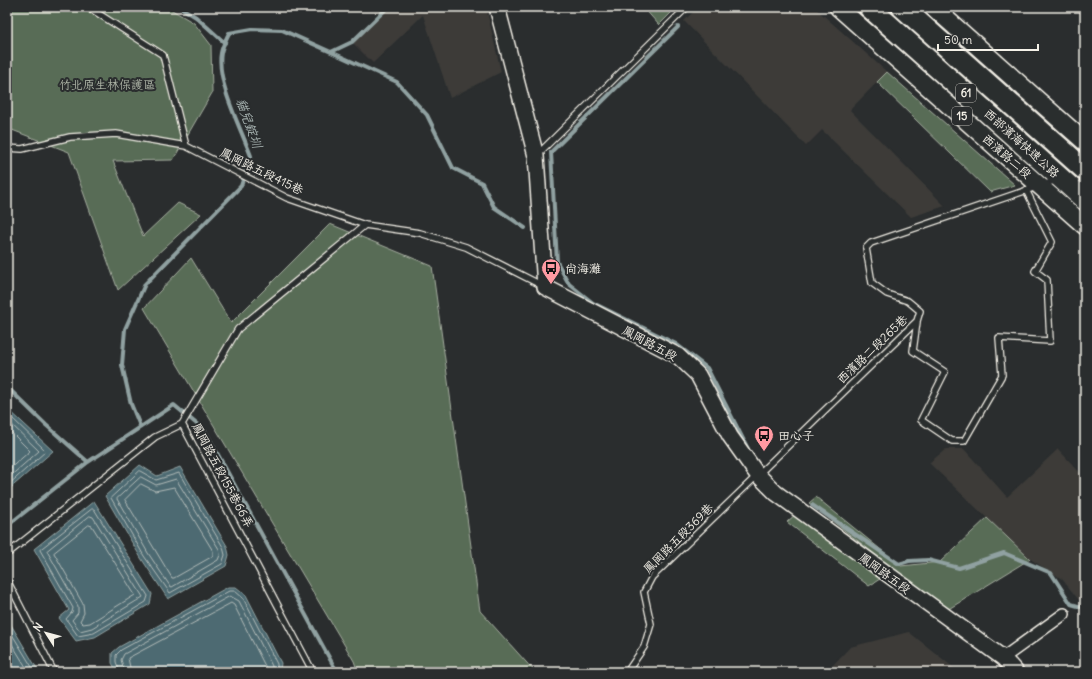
<svg xmlns="http://www.w3.org/2000/svg" width="1092" height="679" viewBox="0 0 1092 679" font-family="Delius,'LXGW WenKai TC',sans-serif">
	<rect width="100%" height="100%" fill="#2a2d2e"/>
	<filter id="ink" filterUnits="userSpaceOnUse"><feTurbulence type="fractalNoise" baseFrequency=".025" numOctaves="2"/><feDisplacementMap in="SourceGraphic" scale="8" xChannelSelector="R" yChannelSelector="G"/><feConvolveMatrix kernelMatrix="1 2 1 2 8 2 1 2 1" color-interpolation-filters="sRGB"/></filter>
	<g filter="url(#ink)">
		<path fill="#3c3b38" d="M388 7H486L501 72 450 98 423 15 373 63 352 42Z
			M698 7H814L887 72 850 110 945 206 911 217 822 130 806 146 684 21Z
			M946 449H964L1007 497 1058 449 1085 478V602L1078 599 1062 579 1030 559 929 463Z
			M909 632 959 672H838L832 666 850 647Z"/>
		<path fill="#586c57" stroke="#a6aea0" d="M7 7H167L194 23 211 45 212 93 173 160 113 161 143 236 178 203 201 214 118 290 69 152 7 128Z
			M643 7H677L659 25Z
			M887 72 1015 185 990 192 877 82Z
			M330 224 432 266 480 611 535 672H358L354 661 144 308 191 258 231 323Z
			M816 497 901 566 940 562 987 518 1030 559 947 610 809 503Z
			M797 513 883 577 869 586 787 522Z"/>
		<path fill="#4e6b72" stroke="#90a1a1" d="M7 408 53 451 7 491Z
			M140 465 157 476 180 467 227 546 229 555 226 566 168 599 141 558 105 496Z
			M94 501 152 594 150 604 95 637 76 641 59 618 69 610 34 549Z
			M228 587H236L246 595 281 663 280 672H117L112 663V653L119 647Z
			M7 618 39 672H7Z"/>
		<g fill="none" stroke-linecap="round" stroke-linejoin="round">
			<path stroke="#b2bbb9" stroke-width="1" d="M7 413 46 451 7 486
				M7 420 39 451 7 479
				M7 428 30 451 7 471
				M140 471 156 480 179 473 223 547 225 555 222 564 170 593 144 556 111 498Z
				M141 477 156 485 176 479 219 549 220 555 218 560 172 587 170 586 148 553 117 499Z
				M141 484 155 491 174 487 213 551V556L174 578H172L125 500Z
				M92 509H94L148 596 146 602 94 633 78 636 66 619 72 612 73 608 40 550Z
				M90 516 93 517 143 597 92 628 80 631 72 620 78 613V606L47 551Z
				M89 525 92 526 135 595 90 623 83 624 80 621 84 613 83 604 54 553Z
				M7 626 35 672
				M7 636 29 672
				M120 672 116 662V655L121 650 229 591H235L243 598 277 664V672
				M125 672 121 660 124 654 230 596 239 601 272 666V672
				M131 672 128 658 231 603 234 605 266 668V672"/>
			<path stroke="#90a1a1" stroke-width="4" d="M180 7 196 17 225 43
				M678 27 551 152 557 262 569 284 593 303 676 344 707 368 748 449
				M331 52 397 82 427 115 453 168 482 183 494 207 525 228
				M7 387 46 425 88 462
				M140 426 131 404 122 365 125 329 145 284 241 186 251 156C241 129 216 81 221 53 222 47 226 39 229 33L252 29 282 30 331 52 352 42 388 7
				M812 505 899 564 909 561 928 560 959 568 1004 553 1051 573 1071 604 1085 608
				M7 526 88 462 174 405 205 431 337 672"/>
			<g stroke="#f4f1e8" stroke-width="8">
				<path id="lane" d="M88 7 163 55 186 146
					M7 148 22 149 70 137 116 134 186 146 287 198 365 225 420 233 466 247 543 286
					M538 154 687 7
					M917 322 913 351 945 372 921 420 952 441H964L1002 375 999 338 1050 341 1047 280 1035 271 1052 242 1026 190
					M182 424 313 672
					M182 424 238 329 365 225
					M7 554 155 437 182 424
					M7 580 54 672
					M627 672 644 647 651 624 644 592 652 577 917 321 920 311 908 301 887 294 872 283 866 248 871 243 1057 180"/>
			</g>
			<g stroke="#f4f1e8" stroke-width="14">
				<path id="street" d="M1003 658 1064 614"/>
			</g>
			<g stroke="#f4f1e8" stroke-width="18">
				<path id="secondary" d="M497 7 536 156 545 287 678 356 698 375 730 436 757 474 776 493 1003 658 1016 672"/>
			</g>
			<g stroke="#f4f1e8" stroke-width="20">
				<path id="primary" d="M838 7 1085 226
					M933 7 1085 142"/>
			</g>
			<g stroke="#f4f1e8" stroke-width="23">
				<path id="highway" d="M869 7 1085 200
					M902 7 1085 170"/>
			</g>
			<use href="#lane" stroke="#2a2d2e" stroke-width="5.5"/>
			<use href="#street" stroke="#2a2d2e" stroke-width="11"/>
			<use href="#secondary" stroke="#2a2d2e" stroke-width="15"/>
			<use href="#primary" stroke="#2a2d2e" stroke-width="17"/>
			<use href="#highway" stroke="#2a2d2e" stroke-width="20"/>
		</g>
	</g>
	<defs>
		<g id="bus-pin" transform="scale(1)"><path d="M0 17L-7.5 6A9.5 9.5 0 1 1 7.5 6Z" fill="#ff9aa2" stroke="#2a2d2e"/><path d="M-5-6H5V4H4V6H2V4H-2V6H-4V4H-5ZM-3.5-4V0h7V-4ZM-3.5 1.2v1.5H-2V1.2ZM2 1.2v1.5H3.5V1.2Z" fill="#111"/></g>
	</defs>
	<g fill-rule="evenodd">
		<use href="#bus-pin" x="551" y="268"/>
		<use href="#bus-pin" x="764" y="435"/>
	</g>
	<g text-anchor="middle" dominant-baseline="central" stroke-width="4" stroke-linejoin="round" paint-order="stroke">
		<g fill="#2a2d2e" stroke="#b7b6b0" stroke-width="1">
			<rect x="956" y="84" width="20" height="18" rx="3"/>
			<rect x="952" y="107" width="20" height="18" rx="3"/>
		</g>
		<g font-size="11" font-weight="bold" fill="#f4f1e8">
			<text x="966" y="93">61</text>
			<text x="962" y="116">15</text>
		</g>
		<g font-size="12" fill="#aeb5a7" stroke="#2a2d2e">
			<text x="107" y="84">竹北原生林保護區</text>
		</g>
		<g font-size="12" fill="#f4f1e8" stroke="#2a2d2e">
			<text transform="translate(1022 143) rotate(42)">西部濱海快速公路</text>
			<text transform="translate(1007 156) rotate(41)">西濱路二段</text>
			<text transform="translate(262 171) rotate(26)">鳳岡路五段415巷</text>
			<text transform="translate(650 343) rotate(28)">鳳岡路五段</text>
			<text transform="translate(872 349) rotate(-44)">西濱路二段265巷</text>
			<text transform="translate(223 475) rotate(62)">鳳岡路五段155巷66弄</text>
			<text transform="translate(678 538) rotate(-45)">鳳岡路五段369巷</text>
			<text transform="translate(885 573) rotate(36)">鳳岡路五段</text>
		</g>
		<g font-size="12" fill="#f4f1e8" stroke="#2a2d2e" text-anchor="start">
			<text x="565" y="268">尚海灘</text>
			<text x="778" y="435">田心子</text>
		</g>
		<g font-size="13" font-style="italic" fill="#a9b5b3" stroke="#2a2d2e">
			<text transform="translate(249 123) rotate(70)">貓兒錠圳</text>
		</g>
	</g>
	<rect width="1092" height="679" fill="none" stroke="#2a2d2e" stroke-width="24"/>
	<rect x="12" y="12" width="1068" height="655" fill="none" stroke="#f4f1e8" stroke-width="1.5" filter="url(#ink)"/>
	<g transform="translate(46 633) rotate(306)" stroke="#2a2d2e" stroke-width="3" paint-order="stroke">
	<path d="M0-3L7 15L0 10L-7 15Z" fill="#f4f1e8"/>
	<text y="-6" font-size="11" font-weight="bold" text-anchor="middle" fill="#f4f1e8">N</text>
	</g>
	<path d="M938 44v6h100v-6" fill="none" stroke="#f4f1e8" stroke-width="2"/>
	<text x="944" y="44" font-size="12" fill="#f4f1e8" stroke="#2a2d2e" stroke-width="3" paint-order="stroke">50 m</text>
</svg>
